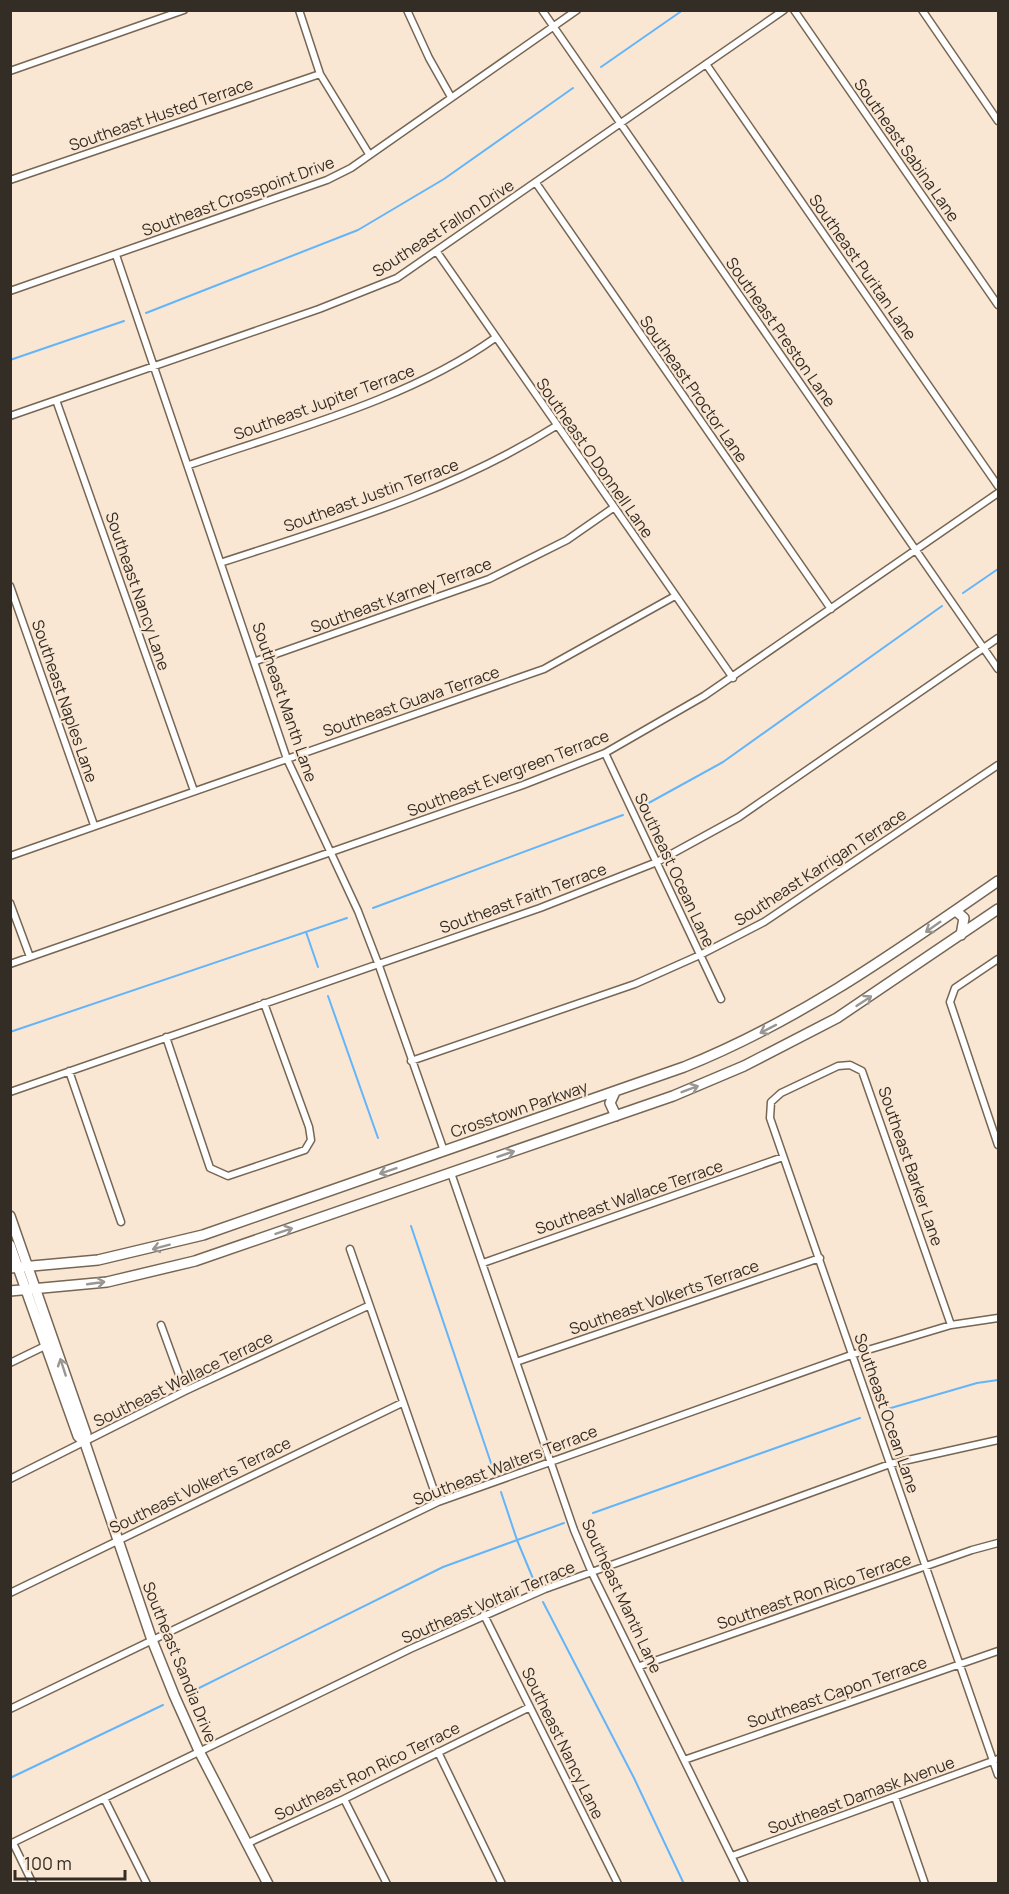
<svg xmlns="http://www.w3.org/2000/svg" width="1009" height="1894" viewBox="0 0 1009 1894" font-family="Manrope,sans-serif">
	<rect width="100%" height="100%" fill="#fae7d3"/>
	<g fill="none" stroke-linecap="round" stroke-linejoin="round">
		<path stroke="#63b5fa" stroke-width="2" d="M601 67 683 10
			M146 313 358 230 444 179 573 88
			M10 360 124 321
			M963 593 998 569
			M645 805 723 762 942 606
			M373 908 623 815
			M306 932 318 967
			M328 996 378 1138
			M10 1032 347 918
			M411 1226 493 1469
			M884 1410 977 1383 998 1380
			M501 1492 517 1540 534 1581
			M593 1513 860 1418
			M543 1602 634 1778 684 1884
			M191 1692 443 1567 564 1523
			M10 1778 163 1705"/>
		<g stroke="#766654" stroke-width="9">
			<path id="street" d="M299 10 320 74 369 154
				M407 10 429 58 451 97
				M542 10 998 669
				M794 10 998 305
				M922 10 998 121
				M706 64 998 486
				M10 71 184 10
				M10 180 320 74
				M536 183 831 609
				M437 252 733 678
				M116 255 287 759 358 911 378 963 444 1151
				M10 291 327 180 351 168 577 10
				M56 400 194 791
				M10 416 319 309 397 278 784 10
				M189 465C290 430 408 400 495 338
				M223 562C339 524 451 492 556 426
				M10 586 94 825
				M256 661 489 579 567 540 613 508
				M605 753 721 999
				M10 856 544 669 675 596
				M10 903 30 957
				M998 959 955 988 950 1002 998 1145
				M10 964 523 785 605 753 704 696 998 493
				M166 1037 210 1168 228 1176 305 1150 311 1140 309 1127 264 1003
				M411 1061 635 984 700 955 764 922 998 765
				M69 1071 121 1222
				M10 1092 540 908 657 862 739 817 998 638
				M451 1173 574 1530 592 1573 745 1884
				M350 1249 438 1502
				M483 1263 783 1157
				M161 1325 185 1391
				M951 1325 862 1071 850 1065 838 1066 781 1093 771 1102 770 1118 998 1775
				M516 1362 820 1258
				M10 1363 45 1346
				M10 1479 185 1391 368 1306
				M10 1593 402 1403
				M484 1615 618 1884
				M640 1666 972 1550 998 1543
				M10 1709 438 1502 851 1355 951 1325 998 1318
				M438 1752 502 1884
				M684 1760 998 1651
				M895 1797 925 1884
				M104 1798 147 1884
				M344 1799 387 1884
				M13 1843 33 1884
				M248 1843 344 1799 530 1707
				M10 1844 410 1649 545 1589 890 1464 998 1440
				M732 1856 998 1759"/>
		</g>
		<g stroke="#766654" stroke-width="12">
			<path id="secondary" d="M956 911 964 918 961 935
				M615 1092 610 1103 616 1116
				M10 1216 86 1434 85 1443 152 1640 174 1695 200 1753 268 1884
				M10 1245 78 1436 85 1443
				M10 1268 98 1260 203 1235 684 1067C799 1021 897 951 998 881
				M10 1291 107 1282 195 1261 673 1096 744 1066 837 1018 998 909"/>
		</g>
		<use href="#street" stroke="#fff" stroke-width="6"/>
		<use href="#secondary" stroke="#fff" stroke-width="9"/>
	</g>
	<defs><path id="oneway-shaft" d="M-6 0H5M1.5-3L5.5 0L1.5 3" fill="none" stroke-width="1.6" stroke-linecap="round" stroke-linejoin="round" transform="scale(1.5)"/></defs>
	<g stroke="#9a9692">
		<use href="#oneway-shaft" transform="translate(933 927) rotate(145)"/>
		<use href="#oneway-shaft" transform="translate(864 1001) rotate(-33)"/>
		<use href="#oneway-shaft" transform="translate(768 1029) rotate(153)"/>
		<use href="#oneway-shaft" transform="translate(690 1089) rotate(-21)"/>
		<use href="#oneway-shaft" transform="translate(506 1154) rotate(-19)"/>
		<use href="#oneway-shaft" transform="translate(388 1171) rotate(161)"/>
		<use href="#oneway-shaft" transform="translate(284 1231) rotate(-19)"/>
		<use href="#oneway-shaft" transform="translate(161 1247) rotate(165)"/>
		<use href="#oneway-shaft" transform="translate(96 1283) rotate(-8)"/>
		<use href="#oneway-shaft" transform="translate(63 1367) rotate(-108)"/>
	</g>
	<g text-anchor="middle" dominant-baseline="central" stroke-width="4.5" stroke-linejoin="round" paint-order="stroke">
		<g font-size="16" fill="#342d25" stroke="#fae7d3">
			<text transform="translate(161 114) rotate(-19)">Southeast Husted Terrace</text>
			<text transform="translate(907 150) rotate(55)">Southeast Sabina Lane</text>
			<text transform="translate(238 196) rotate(-20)">Southeast Crosspoint Drive</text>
			<text transform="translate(443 228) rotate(-33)">Southeast Fallon Drive</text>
			<text transform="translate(863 267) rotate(55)">Southeast Puritan Lane</text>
			<text transform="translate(781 332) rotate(55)">Southeast Preston Lane</text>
			<text transform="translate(694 389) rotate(55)">Southeast Proctor Lane</text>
			<text transform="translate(324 402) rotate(-20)">Southeast Jupiter Terrace</text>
			<text transform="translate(595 458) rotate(55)">Southeast O Donnell Lane</text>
			<text transform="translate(371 495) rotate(-20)">Southeast Justin Terrace</text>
			<text transform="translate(138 591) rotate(71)">Southeast Nancy Lane</text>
			<text transform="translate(401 595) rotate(-20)">Southeast Karney Terrace</text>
			<text transform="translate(65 701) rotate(71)">Southeast Naples Lane</text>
			<text transform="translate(411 701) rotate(-19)">Southeast Guava Terrace</text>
			<text transform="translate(285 702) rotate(71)">Southeast Manth Lane</text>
			<text transform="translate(508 773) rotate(-21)">Southeast Evergreen Terrace</text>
			<text transform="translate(820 867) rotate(-33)">Southeast Karrigan Terrace</text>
			<text transform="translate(675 870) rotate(65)">Southeast Ocean Lane</text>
			<text transform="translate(523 898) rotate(-20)">Southeast Faith Terrace</text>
			<text transform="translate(519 1109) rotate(-19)">Crosstown Parkway</text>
			<text transform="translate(911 1166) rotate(71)">Southeast Barker Lane</text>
			<text transform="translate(629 1197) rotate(-19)">Southeast Wallace Terrace</text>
			<text transform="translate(664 1297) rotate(-19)">Southeast Volkerts Terrace</text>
			<text transform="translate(183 1379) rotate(-26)">Southeast Wallace Terrace</text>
			<text transform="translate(887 1413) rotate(71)">Southeast Ocean Lane</text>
			<text transform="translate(505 1465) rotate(-21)">Southeast Walters Terrace</text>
			<text transform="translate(200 1485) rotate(-26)">Southeast Volkerts Terrace</text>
			<text transform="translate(814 1591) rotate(-19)">Southeast Ron Rico Terrace</text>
			<text transform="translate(622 1596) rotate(65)">Southeast Manth Lane</text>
			<text transform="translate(488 1602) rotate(-23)">Southeast Voltair Terrace</text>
			<text transform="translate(180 1662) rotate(68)">Southeast Sandia Drive</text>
			<text transform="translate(837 1692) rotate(-19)">Southeast Capon Terrace</text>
			<text transform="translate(563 1743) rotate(64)">Southeast Nancy Lane</text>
			<text transform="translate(367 1771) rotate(-26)">Southeast Ron Rico Terrace</text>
			<text transform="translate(861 1795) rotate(-20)">Southeast Damask Avenue</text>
		</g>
	</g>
	<rect width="1009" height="1894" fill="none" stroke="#342d25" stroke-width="24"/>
	<path d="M15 1870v9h110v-9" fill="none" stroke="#342d25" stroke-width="3"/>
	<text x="24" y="1870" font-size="18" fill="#342d25" stroke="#fae7d3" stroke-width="4.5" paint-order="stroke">100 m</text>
</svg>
